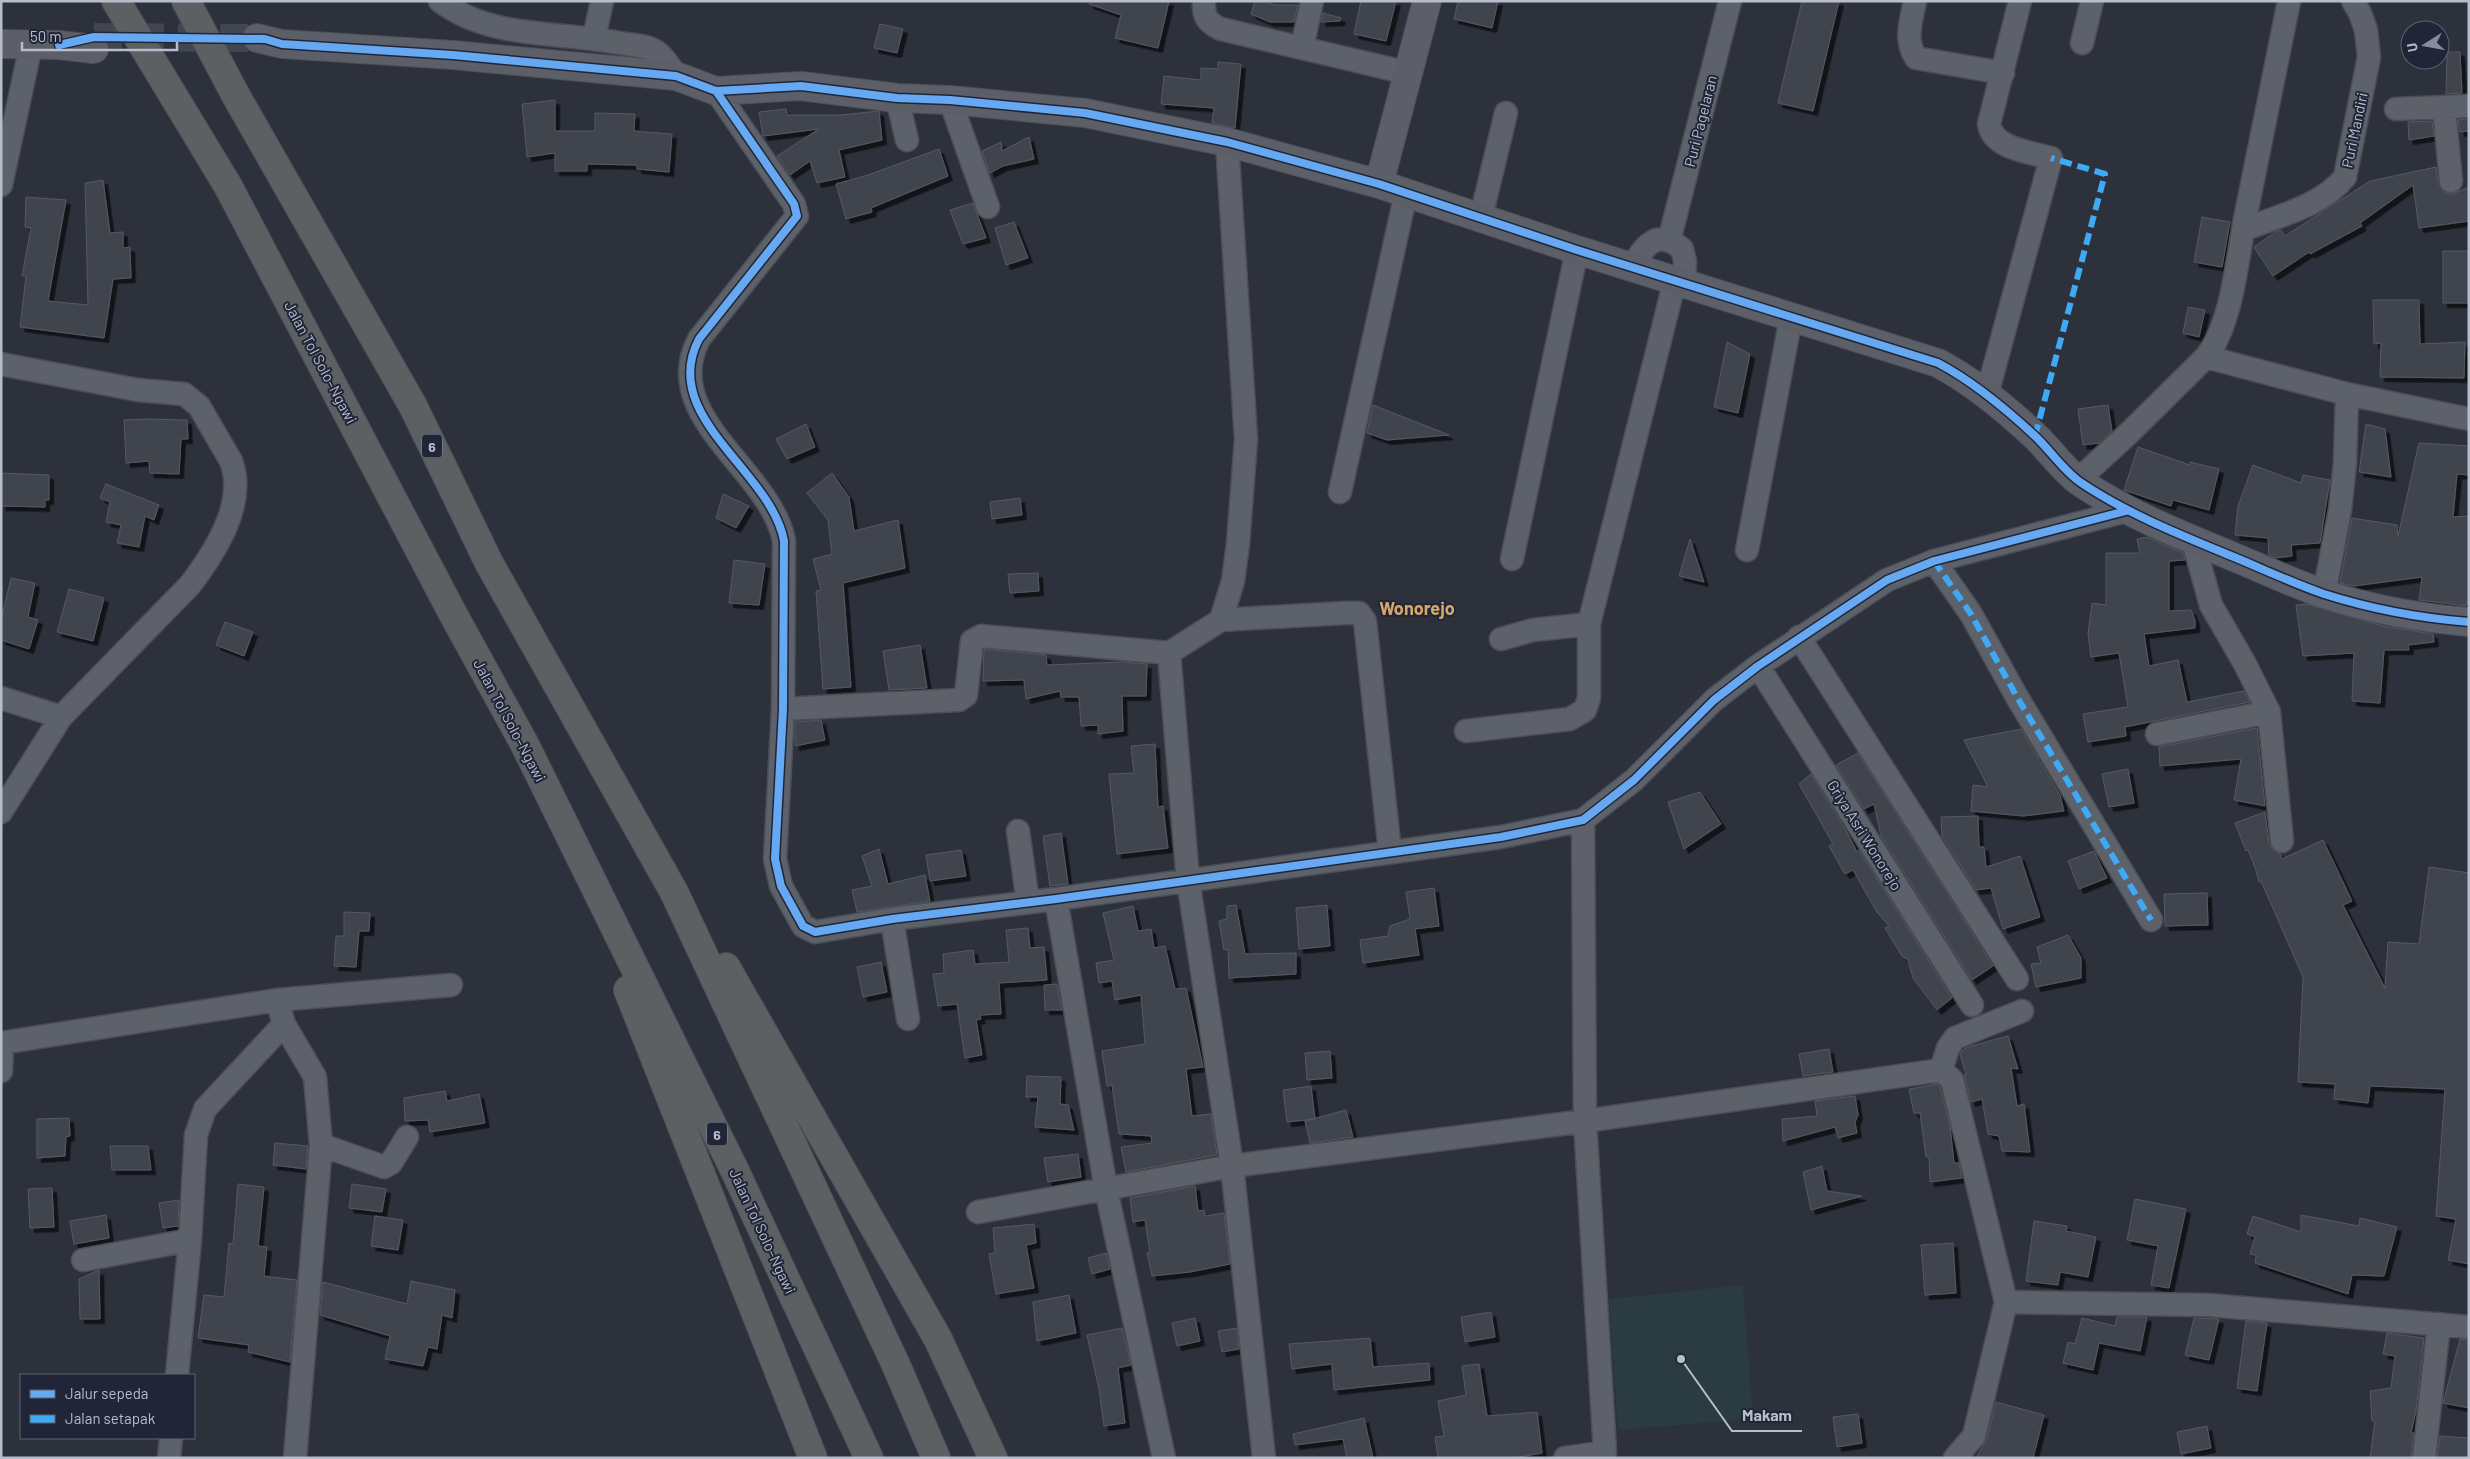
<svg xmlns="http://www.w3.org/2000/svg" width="2470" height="1459" viewBox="0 0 2470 1459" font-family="Barlow,sans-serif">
	<defs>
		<filter id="shadow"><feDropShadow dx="4.5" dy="4.5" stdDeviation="0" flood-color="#0009"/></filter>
	</defs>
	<rect width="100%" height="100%" fill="#2d313c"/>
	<path fill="#2a3b42" d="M1743 1285 1753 1419 1618 1430 1609 1299Z"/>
	<path fill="#41454e" stroke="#555963" filter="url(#shadow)" d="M1090 1H1169L1158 48 1115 38 1121 15 1089 4Z
		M1255 1H1266L1274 5H1298L1294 22H1270L1251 14Z
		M1361 1H1396L1386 41 1354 34Z
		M1458 1H1498L1492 28 1454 19Z
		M1802 1H1839L1813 111 1778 103Z
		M1323 13 1341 18 1340 21 1321 22Z
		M880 24 903 29 897 53 874 48Z
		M2447 52H2460L2462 93 2446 94Z
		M1218 62 1241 64 1235 128 1212 123 1214 108 1161 104 1164 76 1201 80V68L1218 69Z
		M555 100V131H595V113L635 114 634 131 672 134 669 172 637 169V165L587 164V171H555V153L527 157 522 104Z
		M786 109 787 115H841L879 111 882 140 839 150 845 177 817 183 810 161 790 175 777 156 819 129 763 136 759 112Z
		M2469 119V131L2460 132 2458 120Z
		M2432 121 2434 136 2409 140 2408 122Z
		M1029 137 1034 159 1003 166 990 173 982 151 1001 142 1002 151Z
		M939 149 948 176 871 208 872 212 846 219 836 184 868 175Z
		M2436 167 2438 183 2445 193 2453 194 2469 187V221L2419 228 2413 185 2360 223 2362 226 2310 254 2309 252 2273 276 2254 247 2277 231 2281 230 2285 236 2370 181Z
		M103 180 110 233 123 232V248L130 247 131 278 113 279 104 338 20 327 26 276H22L31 228 25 227 26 197 66 200 48 301 88 305 85 183Z
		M973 203 986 238 963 244 950 210Z
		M2202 217 2230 222 2222 267 2194 262Z
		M1014 222 1028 258 1006 265 995 228Z
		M2443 251H2469V303H2443Z
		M2373 300H2419L2420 344 2465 342 2464 378 2380 377 2381 343 2374 344Z
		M2188 307 2205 310 2199 337 2183 333Z
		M1727 342 1750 354 1738 413 1714 407Z
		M1373 405 1449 435 1387 440 1367 433Z
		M2108 405 2112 431 2099 443 2083 445 2078 409Z
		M146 419 187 420 188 439H181L179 474 150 473 149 461 126 463 124 420Z
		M806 424 815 447 787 459 776 439Z
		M2366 424 2385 429 2391 477 2359 472Z
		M2419 443 2469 446V475L2457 474 2453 517 2469 516V598L2466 606 2419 600 2422 577 2354 586 2340 583 2352 518 2397 525 2398 536Z
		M2138 447 2190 465V462L2219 469 2209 510 2173 500 2171 506 2124 490Z
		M2253 465 2301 483 2303 475 2330 480 2320 543 2291 545 2292 556 2275 558 2269 555 2268 538 2235 535 2238 506Z
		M1 473 49 475V500H45V507L1 506Z
		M832 473 849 497 854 531 898 520 905 568 843 583 851 687 823 689 816 591 821 590 813 559 832 554 828 520 807 493Z
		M106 484 159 505 154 520 145 516 139 547 117 543 121 525 106 522 110 502 100 498Z
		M723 494 749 506 736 528 716 518Z
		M1020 498 1022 515 992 519 990 502Z
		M2147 537 2183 553 2185 560 2169 561V611L2191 610 2195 620V628L2144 634 2149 666 2178 660 2187 702 2244 691 2250 702 2125 727 2126 736 2088 742 2083 714 2128 707 2119 653 2091 657 2088 634 2092 603 2106 605V553H2140L2137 539Z
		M1690 539 1704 582 1679 576Z
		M734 560 765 564 759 605 729 603Z
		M1038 573 1039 591 1010 593 1008 574Z
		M11 578 35 583 28 617 38 620 29 649 1 640V621Z
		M69 589 104 598 93 641 57 632Z
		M2306 604 2383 626 2433 634 2434 642 2408 645 2409 650H2384L2380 703 2352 701 2354 653 2303 656 2296 605Z
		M225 622 253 632 244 656 216 645Z
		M920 645 927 688 889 690 883 651Z
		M984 649 1046 655 1047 665 1122 662 1147 664 1146 696H1122L1123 731 1098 734V725L1081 726 1079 697H1061L1060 691 1026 699 1024 680 983 681Z
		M821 720 825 740 795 746V722Z
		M2257 728 2265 806 2234 800 2241 759 2160 766 2159 747Z
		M2021 729 2060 795 2064 811 2023 816 1971 811 1973 785 1988 787 1964 740Z
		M1155 744 1158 807 1163 806 1168 848 1117 854 1109 774 1134 773 1131 746Z
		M1858 753 1993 966 1972 980 1881 836 1874 804 1864 809 1836 765Z
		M2128 769 2134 803 2109 807 2102 774Z
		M1811 774 1847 832 1857 852 1859 850 1952 998 1937 1010 1913 978 1908 960 1902 956 1885 928 1889 926 1877 912 1853 870 1845 874 1829 846 1833 844 1799 784Z
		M1700 792 1721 824 1684 849 1668 802Z
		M2265 812 2269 843 2272 849 2280 854 2282 859 2323 840 2352 901 2343 905 2385 988 2388 942 2419 944 2429 867 2469 873V1264L2448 1260 2456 1219 2436 1216 2445 1089 2370 1086 2368 1103 2334 1099 2335 1084 2298 1082 2303 977 2261 881 2259 882 2255 867 2248 850 2246 851 2235 823Z
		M1978 816 1979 847H1984L1986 867 2020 856 2040 917 2003 929 1991 888 1976 890 1942 836 1941 817Z
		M1061 833 1068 884 1050 886 1043 836Z
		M879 849 888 884 925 875 930 901 857 912 852 890 872 886 862 856Z
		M961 850 966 876 930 881 926 855Z
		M2094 851 2107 878 2079 889 2068 861Z
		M1434 888 1439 926 1415 929 1419 955 1363 963 1360 940 1388 936 1390 926 1410 919 1406 892Z
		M2207 893 2208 925 2165 926 2164 894Z
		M1236 905 1245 954 1296 953V974L1229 978 1228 949 1224 950 1219 921 1227 919V906Z
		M1327 905 1330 946 1299 949 1296 908Z
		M1133 906 1138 931 1151 929 1154 948 1165 946 1175 989 1186 988 1203 1067 1186 1069 1192 1116 1211 1114 1217 1155 1126 1172 1121 1147 1152 1143 1151 1136 1119 1134 1112 1085 1107 1086 1102 1051 1145 1044 1141 995 1115 1000 1112 981 1099 983 1096 963 1114 960 1103 913Z
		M344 912 370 913 369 931H359L356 967 334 966 336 936H344Z
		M1028 928 1030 948 1044 947 1047 980 999 983 1001 1014 980 1015 981 1019 976 1020 982 1055 965 1058 957 1004 938 1006 933 974 944 973 943 954 973 950 975 964 1009 962 1006 930Z
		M2068 935 2081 958V978L2036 987 2031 964 2041 963 2037 947Z
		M881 962 887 992 863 997 857 967Z
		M1057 984 1062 1010H1045L1044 985Z
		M2008 1036 2018 1069 2011 1068 2017 1106 2024 1104 2030 1152 2002 1151 1999 1136 1988 1134 1982 1099 1971 1102 1964 1075 1966 1074 1960 1054 1964 1049 1971 1046Z
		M1829 1049 1833 1072 1803 1076 1799 1054Z
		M1330 1051 1332 1078 1307 1080 1305 1053Z
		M1027 1076 1061 1077 1060 1104 1068 1105 1074 1130 1035 1127 1038 1097H1026Z
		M1937 1084 1940 1087 1950 1126 1954 1163H1959L1962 1178 1930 1182 1929 1157H1926L1920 1113H1914L1909 1089Z
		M1311 1086 1315 1119 1287 1122 1283 1090Z
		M445 1091 447 1101 479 1094 485 1123 430 1132 428 1120 405 1121 404 1098Z
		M1855 1096 1858 1115 1855 1122 1857 1133 1838 1138 1835 1127 1783 1141 1782 1119 1817 1116 1815 1101Z
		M1346 1110 1353 1137 1310 1143 1305 1121Z
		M69 1118 70 1136 66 1137 65 1156 37 1158V1119Z
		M275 1143 308 1146 306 1169 273 1165Z
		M110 1146H148L151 1170H112Z
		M1078 1154 1081 1177 1048 1182 1044 1158Z
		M1822 1166 1827 1191 1862 1196 1811 1210 1803 1172Z
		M238 1184 264 1187 258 1246 267 1247 264 1276 297 1280 290 1362 248 1352 249 1345 198 1338 204 1295 224 1297 229 1243 233 1244Z
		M352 1184 386 1189 382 1212 349 1208Z
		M1195 1186 1198 1211 1204 1210 1205 1216 1224 1213 1230 1264 1190 1272 1152 1276 1147 1253H1150L1145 1220 1133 1222 1130 1198Z
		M52 1188 54 1227 30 1228 28 1189Z
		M2135 1199 2186 1209 2169 1288 2151 1285 2158 1246 2127 1240Z
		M179 1200 178 1226 163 1228 159 1203Z
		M106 1215 109 1238 74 1244 70 1221Z
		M2301 1215 2359 1226 2360 1218 2397 1227 2384 1276 2352 1275 2348 1294 2255 1263 2256 1255 2250 1254 2255 1237 2247 1234 2253 1216 2301 1232Z
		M375 1216 403 1220 398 1250 371 1246Z
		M2034 1221 2067 1226 2066 1231 2096 1237 2088 1277 2060 1272 2058 1285 2026 1281Z
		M1034 1224 1036 1243 1026 1245 1034 1288 996 1294 989 1254 995 1253 993 1228Z
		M1953 1243 1956 1293 1925 1295 1921 1245Z
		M1106 1253 1110 1269 1092 1274 1088 1258Z
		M99 1270 100 1319H80L79 1279Z
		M411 1281 455 1290 452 1318 442 1315 437 1349 428 1347 423 1366 385 1359 390 1336 320 1315 323 1282 407 1304Z
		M1069 1295 1076 1333 1037 1341 1033 1302Z
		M1491 1312 1495 1337 1465 1342 1461 1317Z
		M2117 1317H2147L2140 1351 2099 1343 2093 1370 2063 1363 2068 1342 2075 1344 2082 1318 2115 1326Z
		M1195 1318 1200 1341 1177 1346 1172 1323Z
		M2194 1318 2219 1319 2209 1360 2185 1355Z
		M2246 1321 2267 1323 2257 1391 2237 1388Z
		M1122 1328 1131 1365 1118 1368 1125 1423 1104 1426 1099 1389 1087 1335Z
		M1237 1328 1239 1349 1222 1352 1218 1331Z
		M2387 1333 2424 1338 2416 1411 2411 1433H2414L2411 1458H2370L2375 1421H2372L2370 1391 2391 1388 2395 1356 2383 1354Z
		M1370 1338 1373 1367 1429 1363 1430 1380 1334 1390 1332 1364 1292 1369 1289 1344Z
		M2460 1339 2469 1340V1408L2443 1403Z
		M1479 1364 1487 1416 1537 1412 1542 1453 1514 1458H1438L1435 1437 1444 1436 1438 1401 1466 1395 1462 1366Z
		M1996 1402 2044 1415 2033 1458H1976L1987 1439Z
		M1858 1414 1862 1443 1837 1447 1833 1417Z
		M1364 1418 1373 1458H1347L1343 1439 1295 1445 1293 1434Z
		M2207 1426 2211 1448 2181 1454 2177 1432Z
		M2440 1436 2469 1438V1458H2437Z"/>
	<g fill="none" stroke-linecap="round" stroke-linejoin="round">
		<path stroke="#424652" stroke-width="28" stroke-dasharray="28 14" stroke-linecap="butt" d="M94 37 257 38"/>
		<g stroke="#4b4e56" stroke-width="25">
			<path id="street" d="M440 1C492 40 559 31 620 43 632 45 647 45 657 52 665 58 671 68 676 76
				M1204 1C1203 16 1207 23 1221 29L1408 73
				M1915 1C1911 22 1904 39 1916 58L2003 73
				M594 38 602 1
				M2082 43 2092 1
				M1302 48 1312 1
				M716 91 794 204 797 216 699 339C658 417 771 470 784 541L783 709 775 859 781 886 803 926 815 932 892 919 1056 899 1501 837 1583 820 1634 780 1714 700 1758 666 1887 580 1934 561 2126 511
				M897 98 907 140
				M950 100 988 207
				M2444 108 2451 181
				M2396 109 2469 106
				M1227 142 1246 439 1238 544 1233 581 1221 620 1169 653 1188 880 1232 1166 1264 1458
				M1 185 31 45
				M1481 217 1506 113
				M2243 230C2277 216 2321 207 2345 177L2369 57 2366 30 2360 13 2353 1
				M1669 241 1730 1
				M1632 267C1644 245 1658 228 1682 249L1685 261 1684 283
				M2206 357 2347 394 2469 419
				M1 364 138 390 184 394 199 406 231 461C247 503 215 552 190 585L61 717 1 812
				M1987 394 2051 158C2030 152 1993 149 1989 124L2020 1
				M2078 480 2129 433 2206 357C2232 324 2237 260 2245 219 2260 146 2274 74 2289 1
				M1340 492 1406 193
				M2193 541 2211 605 2245 664 2269 712 2282 841
				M1747 550 1791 318
				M1512 559 1577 250
				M1934 561 1971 614 2017 697 2151 920
				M2324 594 2340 510 2345 463 2347 394
				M1221 620 1344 613H1359L1365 621 1390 852
				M1589 624 1675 280
				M1799 637 2017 979
				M1758 666 1972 1005
				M1 698 61 717
				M783 709 959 700 966 695 972 641 981 636 1169 653
				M1466 731 1570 719 1585 710 1589 698V624L1533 630 1501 639
				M2157 734 2269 712
				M1018 831 1028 902
				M1056 899 1106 1189 1164 1458
				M892 919 908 1019
				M277 1000 284 1024 315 1077 321 1145 295 1458
				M1 1043 277 1000 451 985
				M1941 1070 1948 1048 1955 1038 2022 1011
				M1 1071 2 1043
				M321 1145 384 1167 391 1163 407 1137
				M978 1212 1232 1166 1585 1121 1941 1070 1952 1080 2006 1302 2209 1305 2469 1327
				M83 1260 190 1240
				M177 1375 190 1240 196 1135 205 1109 284 1024
				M169 1458 171 1438
				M1565 1458 1605 1452 1585 1121 1583 820
				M1955 1458 1974 1436 2006 1302
				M2424 1458 2439 1324"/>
		</g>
		<g stroke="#4b4e56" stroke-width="30">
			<path id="secondary" d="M257 38 282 44 453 55 676 76 716 91 801 86 897 98 950 100 1085 113 1227 142 1379 184 1577 250 1938 363C1974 382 2005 408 2035 436 2050 450 2063 470 2080 482 2126 513 2178 534 2229 555 2261 568 2292 583 2324 594 2371 609 2419 618 2469 622
				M1 44 59 45 94 49
				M1379 184 1427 1"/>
		</g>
		<g stroke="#4a4d57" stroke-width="30">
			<path id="highway" d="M116 1 228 186 453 614 525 745 735 1171 869 1458
				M186 1 235 94 413 406 489 563 674 892 896 1365 936 1458
				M726 967 938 1339 993 1458
				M628 990 813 1458"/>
		</g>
		<use href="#street" stroke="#5d616a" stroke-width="22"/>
		<use href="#secondary" stroke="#5c5f68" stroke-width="28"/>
		<use href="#highway" stroke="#5d6063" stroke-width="28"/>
		<path stroke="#3fa9f5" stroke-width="6" stroke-dasharray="12 6" stroke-linecap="butt" d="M2035 436 2105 174 2051 158
			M1934 561 1971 614 2017 697 2151 920"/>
		<g stroke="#202637" stroke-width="11">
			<path id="cycleway" d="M59 45 94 37 265 39 282 44 453 55 676 76 716 91 801 86 897 98 950 100 1085 113 1227 142 1379 184 1577 250 1938 363C1974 382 2005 408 2035 436 2050 450 2063 470 2080 482 2126 513 2178 534 2229 555 2261 568 2292 583 2324 594 2371 609 2419 618 2469 622
				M716 91 794 204 797 216 699 339C658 417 771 470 784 541L783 709 775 859 781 886 803 926 815 932 892 919 1056 899 1501 837 1583 820 1634 780 1714 700 1758 666 1887 580 1934 561 2126 511"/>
		</g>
		<use href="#cycleway" stroke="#66a8f1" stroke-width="8"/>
	</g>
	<g text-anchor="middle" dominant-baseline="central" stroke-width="4" stroke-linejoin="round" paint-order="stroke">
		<g fill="#202637" stroke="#8a909f" stroke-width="1">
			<rect x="422" y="434.5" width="20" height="23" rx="4"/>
			<rect x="707" y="1122.5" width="20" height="23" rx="4"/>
		</g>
		<g font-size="14" font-weight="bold" fill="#b8bdcc">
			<text x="432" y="446">6</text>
			<text x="717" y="1134">6</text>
		</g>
		<g font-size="15" fill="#b8bdcc" stroke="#202637">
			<text transform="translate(1700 121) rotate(-76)">Puri Pagelaran</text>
			<text transform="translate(2354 130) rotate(-78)">Puri Mandiri</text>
			<text transform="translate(321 362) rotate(62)">Jalan Tol Solo–Ngawi</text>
			<text transform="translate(510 720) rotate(62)">Jalan Tol Solo–Ngawi</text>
			<text transform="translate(1865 835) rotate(58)">Griya Asri Wonorejo</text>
			<text transform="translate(763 1231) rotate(65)">Jalan Tol Solo–Ngawi</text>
		</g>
		<g font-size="18" font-weight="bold" fill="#d5a86a" stroke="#202637">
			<text x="1417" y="608">Wonorejo</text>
		</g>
	</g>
	<path fill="none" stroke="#b8bdcc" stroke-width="2" d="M1681 1359L1732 1431H1802"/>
	<circle fill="#b8bdcc" stroke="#202637" stroke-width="2" cx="1681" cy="1359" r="5"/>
	<g font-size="16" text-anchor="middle" font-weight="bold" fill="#b8bdcc" stroke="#202637" stroke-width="4" stroke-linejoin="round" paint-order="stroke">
		<text x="1767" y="1421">Makam</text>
	</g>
	<rect width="2470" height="1459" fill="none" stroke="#b8bdcc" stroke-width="5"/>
	<rect x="20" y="1374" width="175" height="65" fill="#202637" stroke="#5d6273"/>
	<rect x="30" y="1390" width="25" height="8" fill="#66a8f1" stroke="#5d6273"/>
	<text x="65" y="1399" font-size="15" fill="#b8bdcc">Jalur sepeda</text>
	<rect x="30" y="1415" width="25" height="8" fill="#3fa9f5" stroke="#5d6273"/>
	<text x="65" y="1424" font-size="15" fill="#b8bdcc">Jalan setapak</text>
	<g transform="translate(2425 45) rotate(259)"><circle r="24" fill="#202637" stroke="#5d6273"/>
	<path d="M0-4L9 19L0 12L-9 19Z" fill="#878c9a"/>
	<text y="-8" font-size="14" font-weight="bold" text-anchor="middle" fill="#b8bdcc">U</text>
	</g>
	<path d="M22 42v8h155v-8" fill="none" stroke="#b8bdcc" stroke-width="2.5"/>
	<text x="30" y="42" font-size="15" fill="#b8bdcc" stroke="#202637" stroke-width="4" paint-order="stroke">50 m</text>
</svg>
